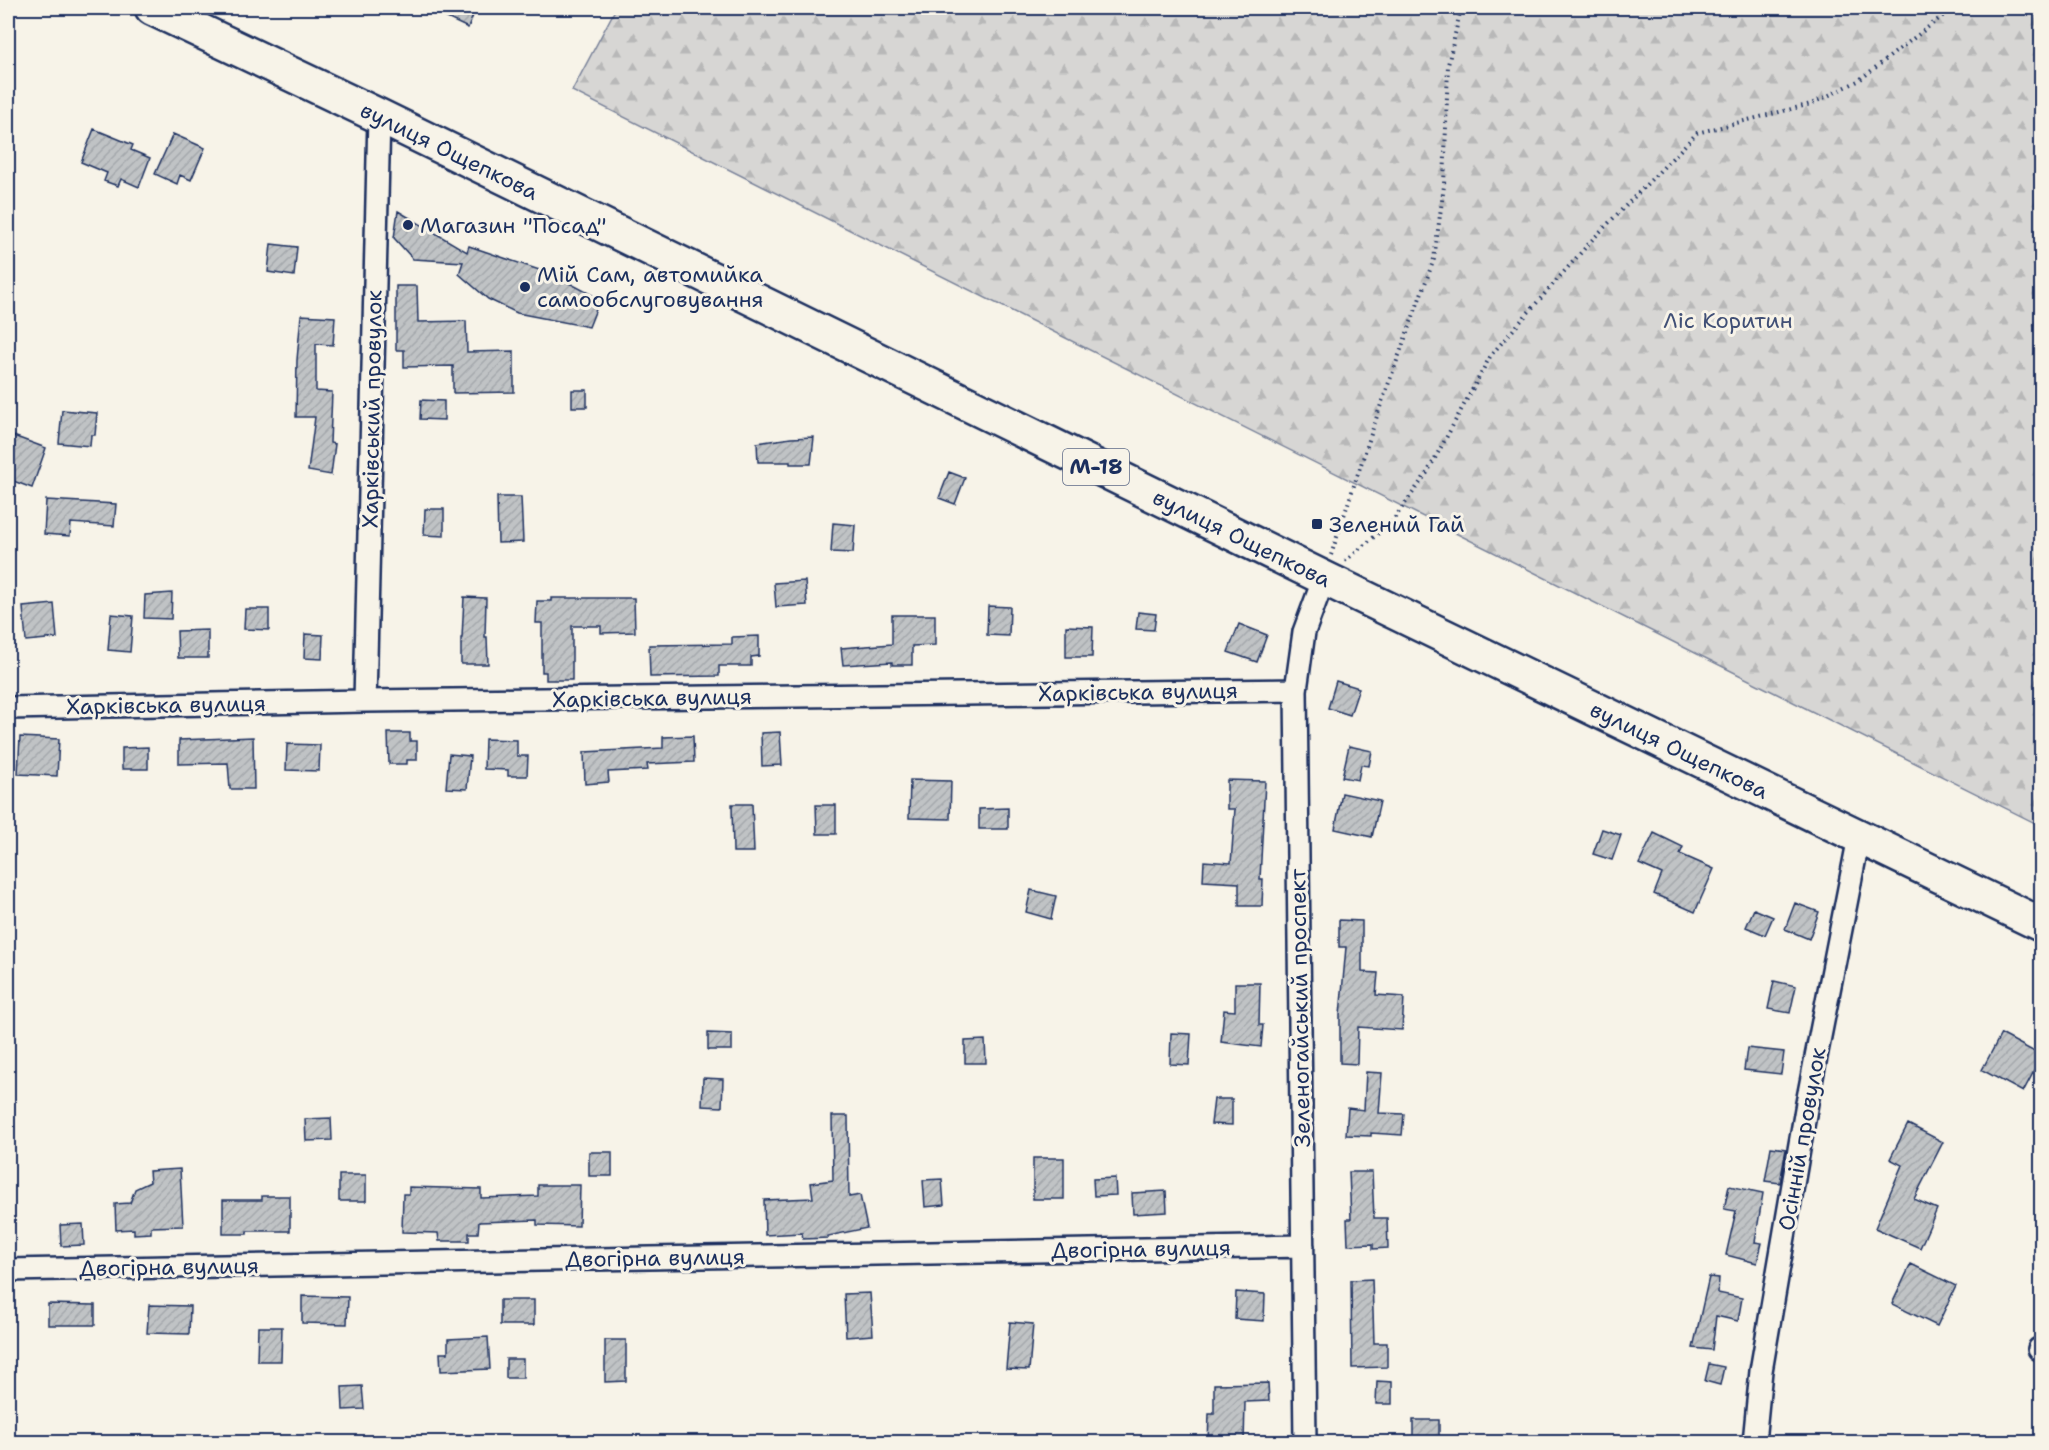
<svg xmlns="http://www.w3.org/2000/svg" width="2049" height="1450" viewBox="0 0 2049 1450" font-family="'Shantell Sans',sans-serif">
	<defs>
		<pattern id="forest-firs" width="22" height="20" patternUnits="userSpaceOnUse" patternTransform="scale(1.5)"><rect width="22" height="20" fill="#d7d6d4"/><path d="M5 1l3.5 6h-7zM16 11l3.5 6h-7z" fill="#b8b8b8"/></pattern>
		<pattern id="building-hatch" width="6" height="6" patternUnits="userSpaceOnUse" patternTransform="scale(1.5)"><rect width="6" height="6" fill="#c0c3c5"/><path d="M-1 1l2-2M0 6l6-6M5 7l2-2" fill="none" stroke="#a4a8ac"/></pattern>
	</defs>
	<rect width="100%" height="100%" fill="#f7f3e8"/>
	<filter id="ink" filterUnits="userSpaceOnUse"><feTurbulence type="fractalNoise" baseFrequency=".0167" numOctaves="2"/><feDisplacementMap in="SourceGraphic" scale="12" xChannelSelector="R" yChannelSelector="G"/><feConvolveMatrix kernelMatrix="1 2 1 2 8 2 1 2 1" color-interpolation-filters="sRGB"/></filter>
	<g filter="url(#ink)">
		<path fill="url(#forest-firs)" stroke="#798299" stroke-width="1.5" d="M616 8H2041V826L572 91Z"/>
		<path fill="url(#building-hatch)" stroke="#1b2f5e" stroke-width="1.5" d="M426 8H476L468 28Z
			M94 129 133 145 131 150 150 158 139 187 121 179 118 186 104 181 107 173 81 162Z
			M173 134 205 148 191 180 180 175 177 184 155 174Z
			M398 211 467 252 469 246 554 275 600 299 589 327 517 313 488 299 459 274 463 262 413 259 394 238Z
			M271 244 297 247 294 276 268 272Z
			M396 286H417L418 322 466 321 467 352 514 351V392L453 393V366L404 367V350H396Z
			M301 315 335 317 333 345 316 344V391L332 392 330 443 335 444 331 475 308 471 315 417H296L297 360Z
			M572 390H587V407H572Z
			M421 400 444 401V420L420 419Z
			M62 410 97 413 95 435H91L90 446 59 443Z
			M8 434 46 448 32 488 8 479Z
			M814 437 811 464H790V462H758L757 443 791 438Z
			M949 472 965 478 955 504 939 498Z
			M497 497H521L523 542 498 543Z
			M46 500 116 504 114 526 71 523 70 536 44 534Z
			M425 509H444V536L424 535Z
			M833 523 855 525 853 553 831 552Z
			M805 581 807 605 776 607 774 583Z
			M172 593 171 619 144 618 145 595Z
			M464 597 486 598 485 637H487L488 664H461V638H462Z
			M551 598H634L635 632 601 633V626H572V680H546V672H542V623H536L537 601H551Z
			M54 604 57 638 26 641 23 607Z
			M988 606 1010 607 1009 636 987 635Z
			M245 609H269V630L244 629Z
			M1138 612 1156 614 1154 630 1136 629Z
			M111 614 133 616 130 652 108 650Z
			M892 615H935V645L912 646V665H892V662L843 665 841 648 892 644Z
			M1239 624 1267 635 1257 662 1228 652Z
			M1066 626 1093 627 1092 657H1066Z
			M208 630V658H178L177 631Z
			M305 634 323 635 322 659 304 658Z
			M759 636V656L751 657V666H719V676L650 677 649 645 732 644V637Z
			M1336 681 1359 688 1350 715 1328 708Z
			M780 732 782 765 762 766 761 733Z
			M388 733H410V741H417V760H407V764H389Z
			M693 736 694 762 647 764 648 770 608 772 609 782 585 784 584 752 663 748V737Z
			M20 737 59 739 57 776 18 774Z
			M253 737 254 789H230L228 763 179 764V740Z
			M485 739 517 740V756H528L527 776H508V770L484 769Z
			M287 744 320 745 319 771 286 770Z
			M1349 746 1372 751 1369 766 1361 765 1358 780 1342 777Z
			M148 747V769H122V748Z
			M449 754 470 756 467 789 446 788Z
			M910 780 951 781 950 819 909 818Z
			M1227 780 1265 781 1260 879H1263L1262 906H1239V883L1203 881 1204 861 1231 863 1235 809H1227Z
			M1342 793 1380 801 1372 837 1335 829Z
			M732 804H752L754 852H733Z
			M816 805H836V834H817Z
			M1008 808V829H979V809Z
			M1602 829 1621 835 1612 860 1593 854Z
			M1654 833 1683 847 1680 854 1714 869 1695 912 1654 894 1662 874 1639 864Z
			M1031 890 1056 896 1051 919 1026 912Z
			M1795 903 1819 912 1809 939 1785 929Z
			M1754 909 1773 917 1765 935 1746 927Z
			M1339 920 1362 921V972L1378 973 1376 995 1404 997 1402 1030 1358 1027 1357 1064 1340 1063V1015L1346 947H1339Z
			M1774 981 1796 986 1790 1013 1768 1009Z
			M1235 983H1260L1259 1025H1263L1261 1047 1221 1042 1224 1010 1235 1011Z
			M708 1033 732 1034V1050H708Z
			M1171 1033 1191 1034 1189 1065 1170 1064Z
			M2001 1034 2042 1056 2023 1092 1982 1070Z
			M985 1040 986 1063H965V1041Z
			M1747 1048 1784 1052 1781 1074 1744 1070Z
			M1366 1072 1382 1073 1379 1113 1404 1114 1402 1135 1371 1133V1136L1346 1135 1348 1108 1364 1110Z
			M703 1078 723 1079 722 1107 702 1106Z
			M1214 1099H1232V1125L1211 1124Z
			M832 1116H848L849 1197 860 1195 867 1228 828 1236V1238L803 1239 802 1233 765 1235 764 1200 813 1198 811 1183 833 1180Z
			M331 1118 332 1140 306 1141 305 1119Z
			M1908 1124 1943 1142 1914 1199 1937 1209 1920 1248 1875 1228 1902 1165 1890 1159Z
			M1771 1147 1786 1149 1780 1183 1765 1181Z
			M589 1152H612V1176H589Z
			M1033 1158H1064V1199H1033Z
			M180 1169 183 1226 151 1227V1233L134 1234V1229L116 1230 115 1204 130 1203 135 1189 150 1182 149 1171Z
			M1349 1172H1372L1374 1218H1387L1388 1248 1373 1249V1244L1348 1245 1347 1219H1351Z
			M339 1175H366V1201H339Z
			M1115 1178 1116 1195 1094 1196 1093 1179Z
			M942 1179 944 1205 925 1207 923 1180Z
			M538 1185H580L579 1226 537 1225V1220L479 1222 478 1233H469V1241H439L438 1233 402 1232 403 1194H409V1187L481 1189V1198L538 1196Z
			M1729 1186 1763 1193 1755 1242 1762 1243 1757 1263 1726 1255 1736 1211 1724 1209Z
			M1166 1191 1167 1212 1133 1214 1132 1193Z
			M262 1196H290V1231H247V1234H223V1200H262Z
			M83 1224 84 1245 61 1246 60 1225Z
			M1911 1264 1956 1286 1937 1326 1892 1304Z
			M1709 1277 1719 1278 1718 1293 1742 1298 1738 1321 1716 1316 1712 1350 1693 1348Z
			M1372 1279 1374 1343H1387V1367L1352 1368 1351 1280Z
			M1236 1292 1265 1294 1264 1321 1235 1319Z
			M870 1293 873 1335 846 1337 844 1294Z
			M302 1296 348 1297 347 1324 302 1323Z
			M500 1300H534V1325H500Z
			M48 1304 95 1305V1325H48Z
			M149 1305 190 1306 189 1334 147 1333Z
			M1010 1322 1033 1324 1029 1370 1006 1369Z
			M258 1327H282L281 1361H257Z
			M488 1337 490 1369 441 1371 440 1353H448V1339Z
			M605 1340H626V1381L605 1382Z
			M506 1359H523V1378H506Z
			M1709 1364 1724 1367 1720 1385 1705 1381Z
			M1377 1381 1392 1382V1404H1376Z
			M1268 1383 1269 1401 1245 1402 1244 1443H1208L1209 1414H1214V1384Z
			M362 1386 364 1409 343 1410 342 1387Z
			M1413 1420H1439V1443H1413Z"/>
		<g fill="none" stroke-linecap="round" stroke-linejoin="round">
			<g stroke="#1b2f5e" stroke-width="26">
				<path id="minor" d="M365 701 379 116
					M8 708 365 701 1296 690
					M8 1270 1303 1246
					M2039 1349 2042 1350
					M1305 1442 1296 690 1304 632 1324 578
					M1754 1442 1761 1371 1807 1103 1859 837"/>
			</g>
			<g stroke="#1b2f5e" stroke-width="38">
				<g id="trunk">
					<path id="s1" d="M152 8 379 116 1324 578 2042 925"/>
				</g>
			</g>
			<path stroke="#1b2f5e" stroke-width="4" stroke-dasharray="1.5 4.5" stroke-linecap="butt" d="M1331 555 1379 410 1434 259 1444 186 1448 65 1461 8
				M1345 561 1391 523 1427 473 1491 355 1592 240 1697 133 1811 104 1858 81 1953 8"/>
			<use href="#minor" stroke="#f7f3e8" stroke-width="21"/>
			<use href="#trunk" stroke="#f7f3e8" stroke-width="33"/>
		</g>
	</g>
	<g fill="#1b2f5e" stroke="#f7f3e8" stroke-width="2">
		<circle cx="408" cy="225" r="6"/>
		<circle cx="525" cy="287" r="6"/>
		<rect x="1311" y="518" width="12" height="12" rx="3"/>
	</g>
	<g text-anchor="middle" dominant-baseline="central" stroke-width="6" stroke-linejoin="round" paint-order="stroke">
		<rect fill="#f7f3e8" stroke="#5d6a87" stroke-width="1.5" x="1063" y="449" width="66" height="36" rx="4.5"/>
		<g font-size="21" font-weight="bold" fill="#1b2f5e">
			<text x="1096" y="467">М-18</text>
		</g>
		<g font-size="22" fill="#1b2f5e" stroke="#f7f3e8">
			<text stroke="none"><textPath href="#s1" startOffset="330">вулиця Ощепкова</textPath></text>
			<text transform="translate(372 409) rotate(-89)">Харківський провулок</text>
			<text stroke="none"><textPath href="#s1" startOffset="1212">вулиця Ощепкова</textPath></text>
			<text transform="translate(1138 692) rotate(-1)">Харківська вулиця</text>
			<text transform="translate(652 698) rotate(-1)">Харківська вулиця</text>
			<text transform="translate(166 705) rotate(-1)">Харківська вулиця</text>
			<text stroke="none"><textPath href="#s1" startOffset="1698">вулиця Ощепкова</textPath></text>
			<text transform="translate(1300 1008) rotate(-91)">Зеленогайський проспект</text>
			<text transform="translate(1802 1139) rotate(-80)">Осінній провулок</text>
			<text transform="translate(1141 1249) rotate(-1)">Двогірна вулиця</text>
			<text transform="translate(655 1258) rotate(-1)">Двогірна вулиця</text>
			<text transform="translate(169 1267) rotate(-1)">Двогірна вулиця</text>
		</g>
		<g font-size="22" fill="#1b2f5e" stroke="#f7f3e8" text-anchor="start">
			<text x="420" y="225">Магазин "Посад"</text>
			<text x="537" y="274">Мій Сам, автомийка<tspan x="537" dy="25">самообслуговування</tspan></text>
			<text x="1329" y="524">Зелений Гай</text>
		</g>
		<g font-size="22" fill="#415076" stroke="#f7f3e8">
			<text x="1728" y="320">Ліс Коритин</text>
		</g>
	</g>
	<rect width="2049" height="1450" fill="none" stroke="#f7f3e8" stroke-width="30"/>
	<rect x="15" y="15" width="2019" height="1420" fill="none" stroke="#1b2f5e" stroke-width="2" filter="url(#ink)"/>
</svg>
